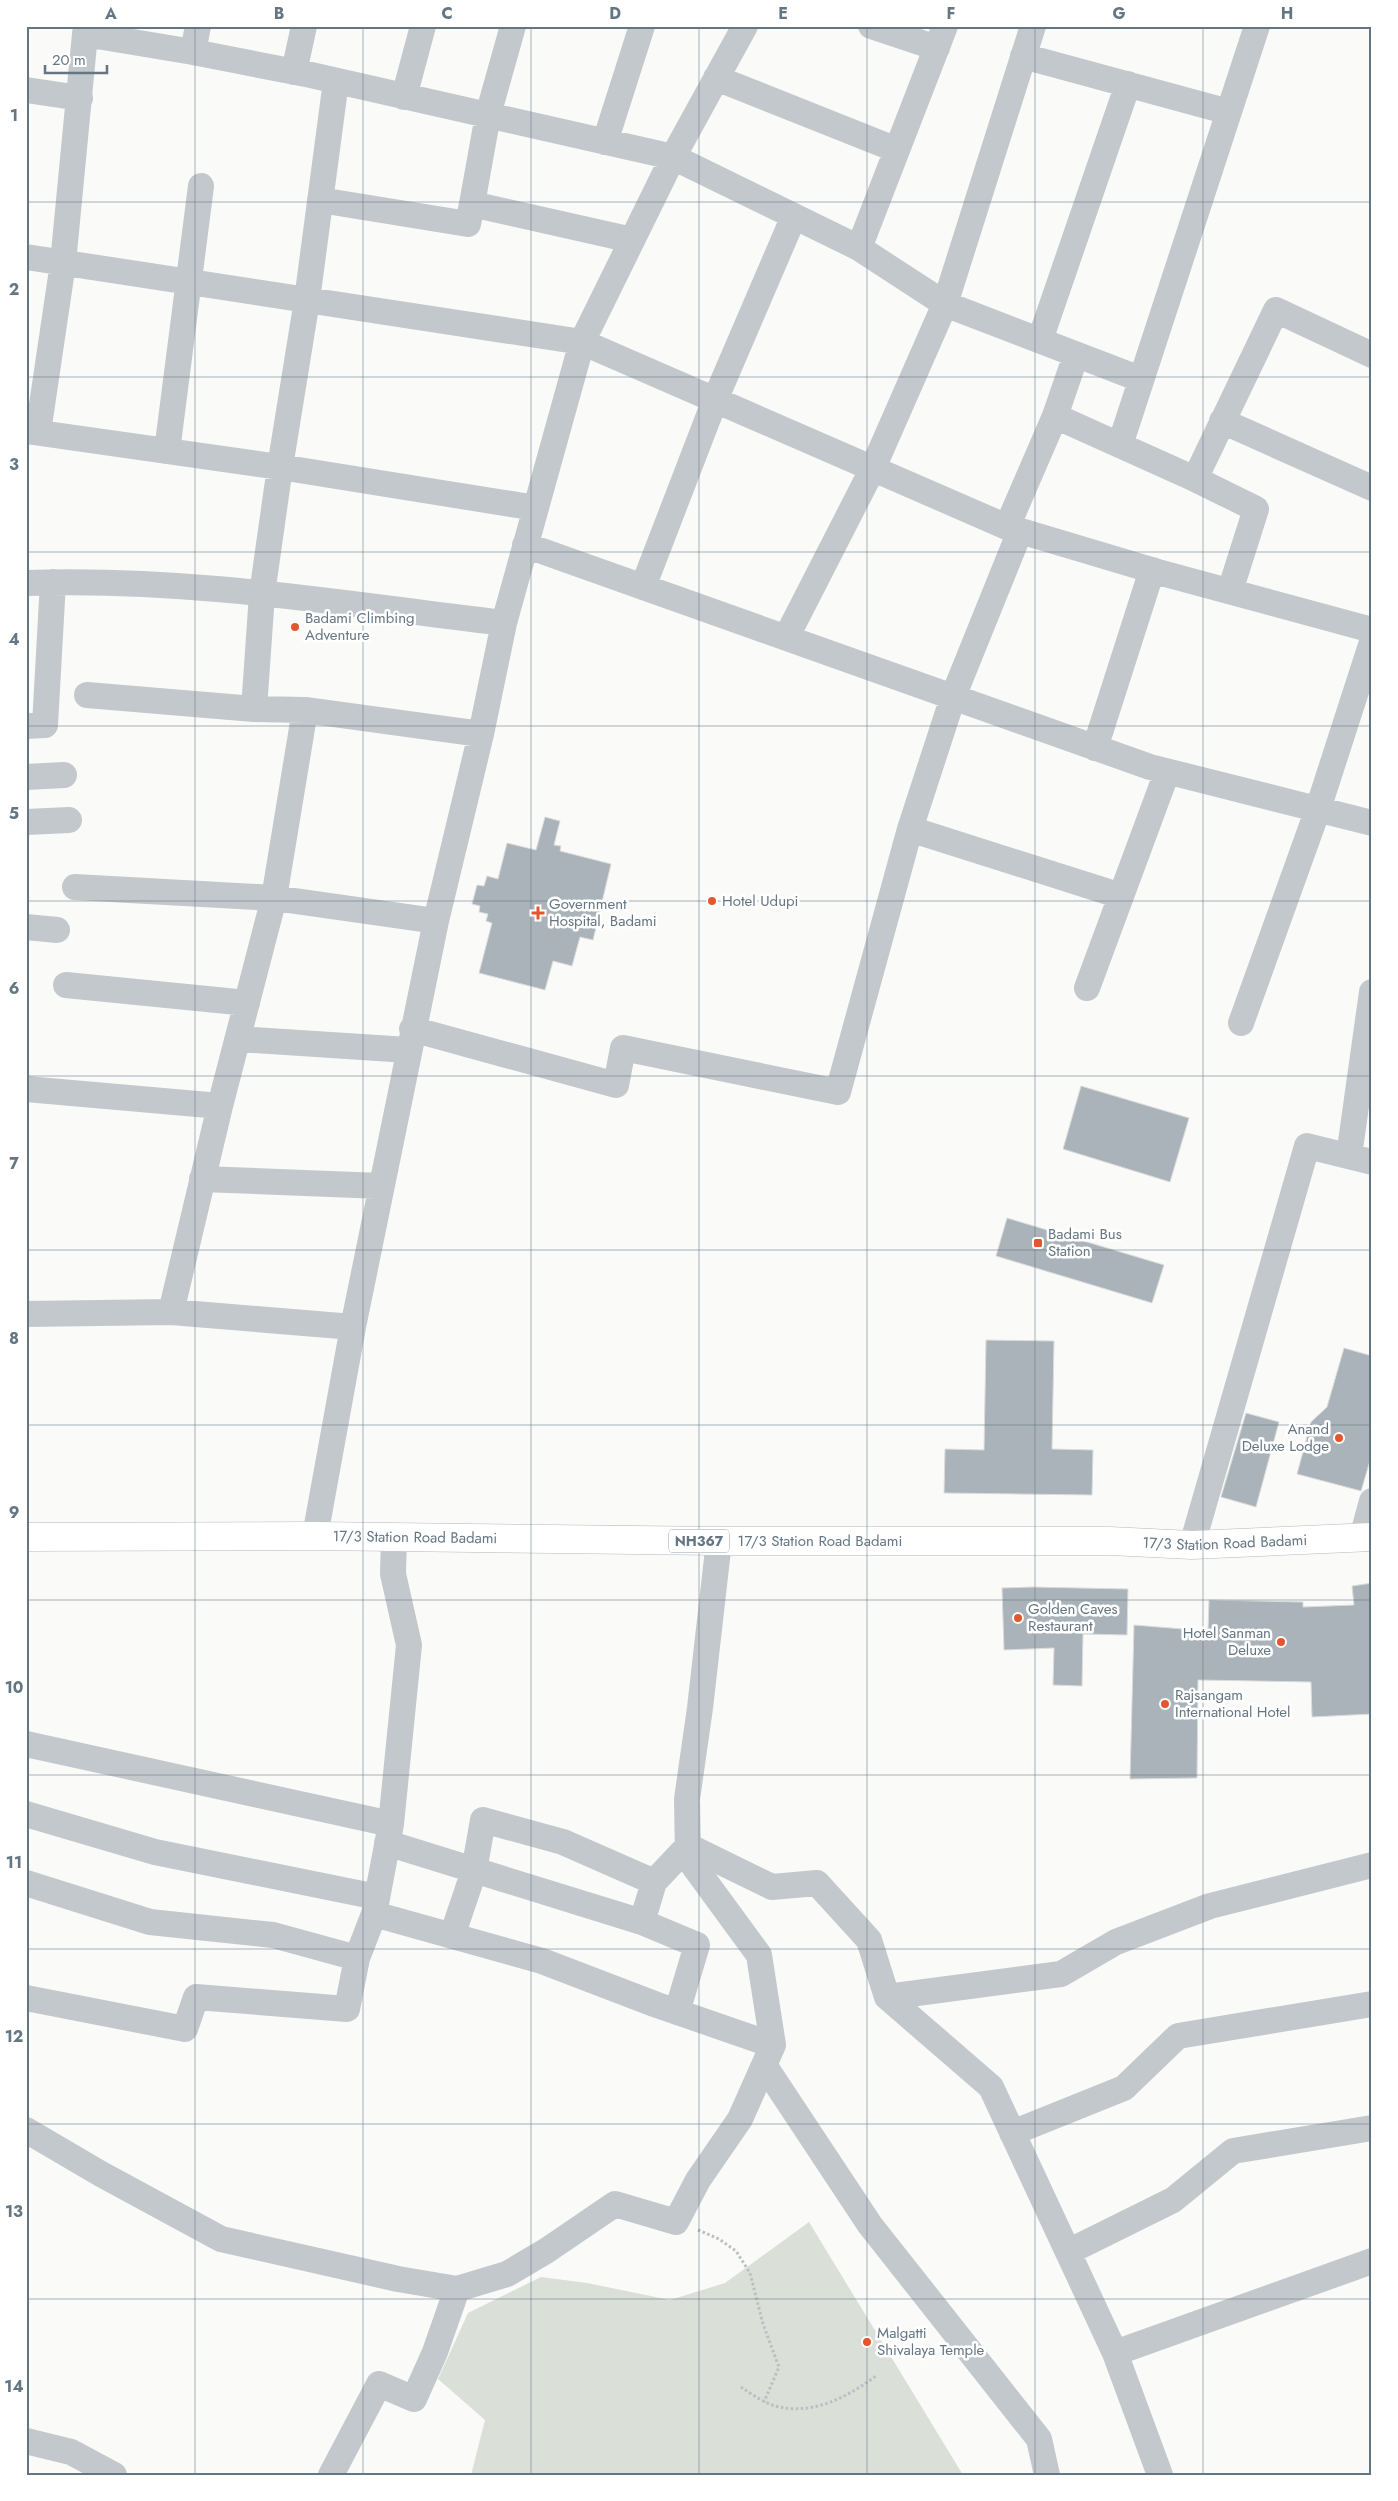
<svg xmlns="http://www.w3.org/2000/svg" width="1398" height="2501" viewBox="0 0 1398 2501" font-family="Jost,sans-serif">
	<rect width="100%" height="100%" fill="#fafaf8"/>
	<path fill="#dadfd7" d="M809 2222 963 2475H471L485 2420 438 2379 468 2313 541 2277 587 2283 670 2300 725 2283Z"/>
	<path fill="#aab3b9" stroke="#dcdcda" d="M545 817 560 821 554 845 561 846 560 851 611 864 593 940 580 937 572 966 553 961 545 990 479 973 492 923 486 921 488 914 479 912 480 906 472 904 477 885 484 886 487 876 498 879 507 843 536 850Z
		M1081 1086 1189 1118 1170 1182 1063 1149Z
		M1007 1218 1164 1265 1152 1303 996 1256Z
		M986 1340 1054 1341 1052 1449 1093 1450 1092 1495 944 1493 945 1449 984 1450Z
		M1344 1348 1372 1356V1454L1361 1491 1297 1474 1311 1422 1327 1407Z
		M1246 1413 1279 1422 1256 1507 1221 1497Z
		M1372 1583V1714L1312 1717 1311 1682 1198 1680 1197 1778 1130 1779 1134 1625 1208 1631 1209 1600 1303 1602V1607L1354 1605 1352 1586Z
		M1032 1587 1128 1589 1127 1635 1083 1634 1082 1686 1053 1685 1054 1648 1004 1650 1002 1588Z"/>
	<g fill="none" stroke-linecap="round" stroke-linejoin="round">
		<g stroke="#b4b9bd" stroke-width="29">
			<g id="highway">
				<path id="s1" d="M26 1537 315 1536 719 1541H1110L1192 1545 1372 1537"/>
			</g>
		</g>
		<path stroke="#bbbfc2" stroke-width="3" stroke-dasharray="2.5 2.5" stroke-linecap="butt" d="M698 2230 719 2239 736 2251 750 2273 763 2324 779 2367 764 2402
			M741 2387C751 2394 763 2402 775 2406 813 2416 847 2397 876 2376"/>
		<path stroke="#c3c8cc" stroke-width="26" d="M86 26 85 34 193 52 311 75 673 157 859 248
			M513 26 488 115 472 204 632 240
			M871 26 937 48
			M1033 26 945 304 1140 379
			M193 52 198 26
			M1023 56 1229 112
			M294 72 304 26
			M716 78 897 150
			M336 81 307 300 280 467 536 508
			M26 90 80 98
			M404 97 423 26
			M605 142 642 26
			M320 200 468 224 472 204
			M26 257 582 342 1007 527 1158 572 1372 630
			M1040 340 1128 84
			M1055 416 1076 355
			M1222 421 1372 488
			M26 431 280 467 262 594 254 709
			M38 432 63 263 85 34
			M1120 445 1257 26
			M167 451 201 186
			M1195 479 1256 509 1230 591
			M1007 527 1055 416 1195 479 1276 310 1372 355
			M1020 531 953 697 910 829 1121 896
			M525 545 1150 767 1372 823
			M26 583C186 577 346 604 504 623
			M643 587 715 400 794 216
			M786 638 873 468 945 304 859 248 945 26
			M87 695 254 709 305 710 481 734
			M26 726 45 725 53 582
			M1095 748 1152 570
			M26 777 64 775
			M26 822 69 820
			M75 887 274 898 436 921
			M26 927 57 930
			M66 985 247 1003
			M1087 988 1167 772
			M1241 1023 1318 809 1372 642
			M412 1029 616 1085 623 1048 838 1092 910 829
			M238 1039 408 1050
			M26 1089 220 1106
			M1349 1156 1372 992
			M202 1179 381 1186
			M171 1312 220 1106 274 898 305 710
			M26 1314 171 1312 353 1327
			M315 1536 353 1327 436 921 481 734 504 623 582 342 673 157 745 26
			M1362 1538 1372 1501
			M1192 1545 1307 1146 1372 1162
			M26 1744 391 1824 374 1914 357 1958 347 2009 196 1997 185 2029 26 1998
			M26 1814 155 1852 377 1897
			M391 1824 409 1645 393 1574 394 1537
			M387 1843 642 1922 654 1882 688 1846 772 1887 817 1883 869 1940 887 1997 991 2087 1115 2353 1372 2261
			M26 1883 150 1922 273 1935 357 1958
			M374 1914 542 1961 657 2005 773 2045
			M642 1922 697 1945 677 2012
			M452 1936 474 1871 483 1820 563 1842 654 1882
			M887 1997 1061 1974 1116 1942 1210 1906 1372 1865
			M764 2065 870 2225 1039 2439 1047 2475
			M26 2130 101 2174 221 2239 398 2279 457 2289
			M1012 2133 1124 2088 1178 2036 1372 2004
			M1068 2252 1173 2200 1233 2151 1372 2128
			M1115 2353 1160 2475
			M26 2441 71 2452 114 2475
			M331 2475 379 2384 414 2399 435 2352 457 2289 507 2274 546 2251 615 2204 676 2222 698 2180 740 2119 773 2045 759 1955 688 1858 687 1799 700 1708 719 1541"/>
		<use href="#highway" stroke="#fff" stroke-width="28"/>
	</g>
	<path fill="none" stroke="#657683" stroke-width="1" stroke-opacity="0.55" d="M195 26V2475M363 26V2475M531 26V2475M699 26V2475M867 26V2475M1035 26V2475M1203 26V2475M26 202H1372M26 377H1372M26 552H1372M26 726H1372M26 901H1372M26 1076H1372M26 1250H1372M26 1425H1372M26 1600H1372M26 1775H1372M26 1949H1372M26 2124H1372M26 2299H1372"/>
	<g fill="#e4572e" stroke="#fff" stroke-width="2">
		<circle cx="295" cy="627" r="5"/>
		<circle cx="712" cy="901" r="5"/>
		<path d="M535.5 905.5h5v5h5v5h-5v5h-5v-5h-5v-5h5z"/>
		<rect x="1033" y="1238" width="10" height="10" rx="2.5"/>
		<circle cx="1339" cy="1438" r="5"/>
		<circle cx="1018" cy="1618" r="5"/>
		<circle cx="1281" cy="1642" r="5"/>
		<circle cx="1165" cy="1704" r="5"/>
		<circle cx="867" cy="2342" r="5"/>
	</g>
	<g text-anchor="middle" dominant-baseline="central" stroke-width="5" stroke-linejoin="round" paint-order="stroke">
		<rect fill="#fff" stroke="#939fa8" stroke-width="1" x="669" y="1529.5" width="60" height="23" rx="4"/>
		<g font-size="14" font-weight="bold" fill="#657683">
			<text x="699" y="1541">NH367</text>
		</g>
		<g font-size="15" fill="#657683" stroke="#fff" text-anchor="start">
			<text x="305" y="618">Badami Climbing<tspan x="305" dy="17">Adventure</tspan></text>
			<text x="722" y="901">Hotel Udupi</text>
			<text x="549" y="904">Government<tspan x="549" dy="17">Hospital, Badami</tspan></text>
			<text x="1048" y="1234">Badami Bus<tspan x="1048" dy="17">Station</tspan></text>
			<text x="1329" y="1429" text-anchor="end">Anand<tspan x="1329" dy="17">Deluxe Lodge</tspan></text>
			<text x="1028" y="1609">Golden Caves<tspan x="1028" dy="17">Restaurant</tspan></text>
			<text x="1271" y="1633" text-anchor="end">Hotel Sanman<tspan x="1271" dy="17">Deluxe</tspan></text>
			<text x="1175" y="1695">Rajsangam<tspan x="1175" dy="17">International Hotel</tspan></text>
			<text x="877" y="2333">Malgatti<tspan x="877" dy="17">Shivalaya Temple</tspan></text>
		</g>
		<g font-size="15" fill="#657683" stroke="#fff">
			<text stroke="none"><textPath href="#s1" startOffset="389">17/3 Station Road Badami</textPath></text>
			<text stroke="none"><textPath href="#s1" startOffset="794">17/3 Station Road Badami</textPath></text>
			<text stroke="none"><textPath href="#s1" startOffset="1199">17/3 Station Road Badami</textPath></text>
		</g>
	</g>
	<rect width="1398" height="2501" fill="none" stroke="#ffffff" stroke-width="55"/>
	<path d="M45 65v8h62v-8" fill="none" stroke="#657683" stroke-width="2.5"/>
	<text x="52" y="65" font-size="15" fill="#657683" stroke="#ffffff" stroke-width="4" paint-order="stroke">20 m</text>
	<rect x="28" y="28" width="1342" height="2446" fill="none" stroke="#657683" stroke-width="2"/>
	<g font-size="16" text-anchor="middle" font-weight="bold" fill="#657683">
		<text x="111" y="19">A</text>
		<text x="279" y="19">B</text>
		<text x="447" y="19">C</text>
		<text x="615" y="19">D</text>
		<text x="783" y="19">E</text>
		<text x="951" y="19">F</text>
		<text x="1119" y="19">G</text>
		<text x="1287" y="19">H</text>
		<text x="14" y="121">1</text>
		<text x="14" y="295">2</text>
		<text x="14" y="470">3</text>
		<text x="14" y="645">4</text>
		<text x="14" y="819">5</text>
		<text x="14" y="994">6</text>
		<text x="14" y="1169">7</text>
		<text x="14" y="1344">8</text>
		<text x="14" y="1518">9</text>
		<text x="14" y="1693">10</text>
		<text x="14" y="1868">11</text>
		<text x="14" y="2042">12</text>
		<text x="14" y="2217">13</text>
		<text x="14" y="2392">14</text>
	</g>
</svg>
